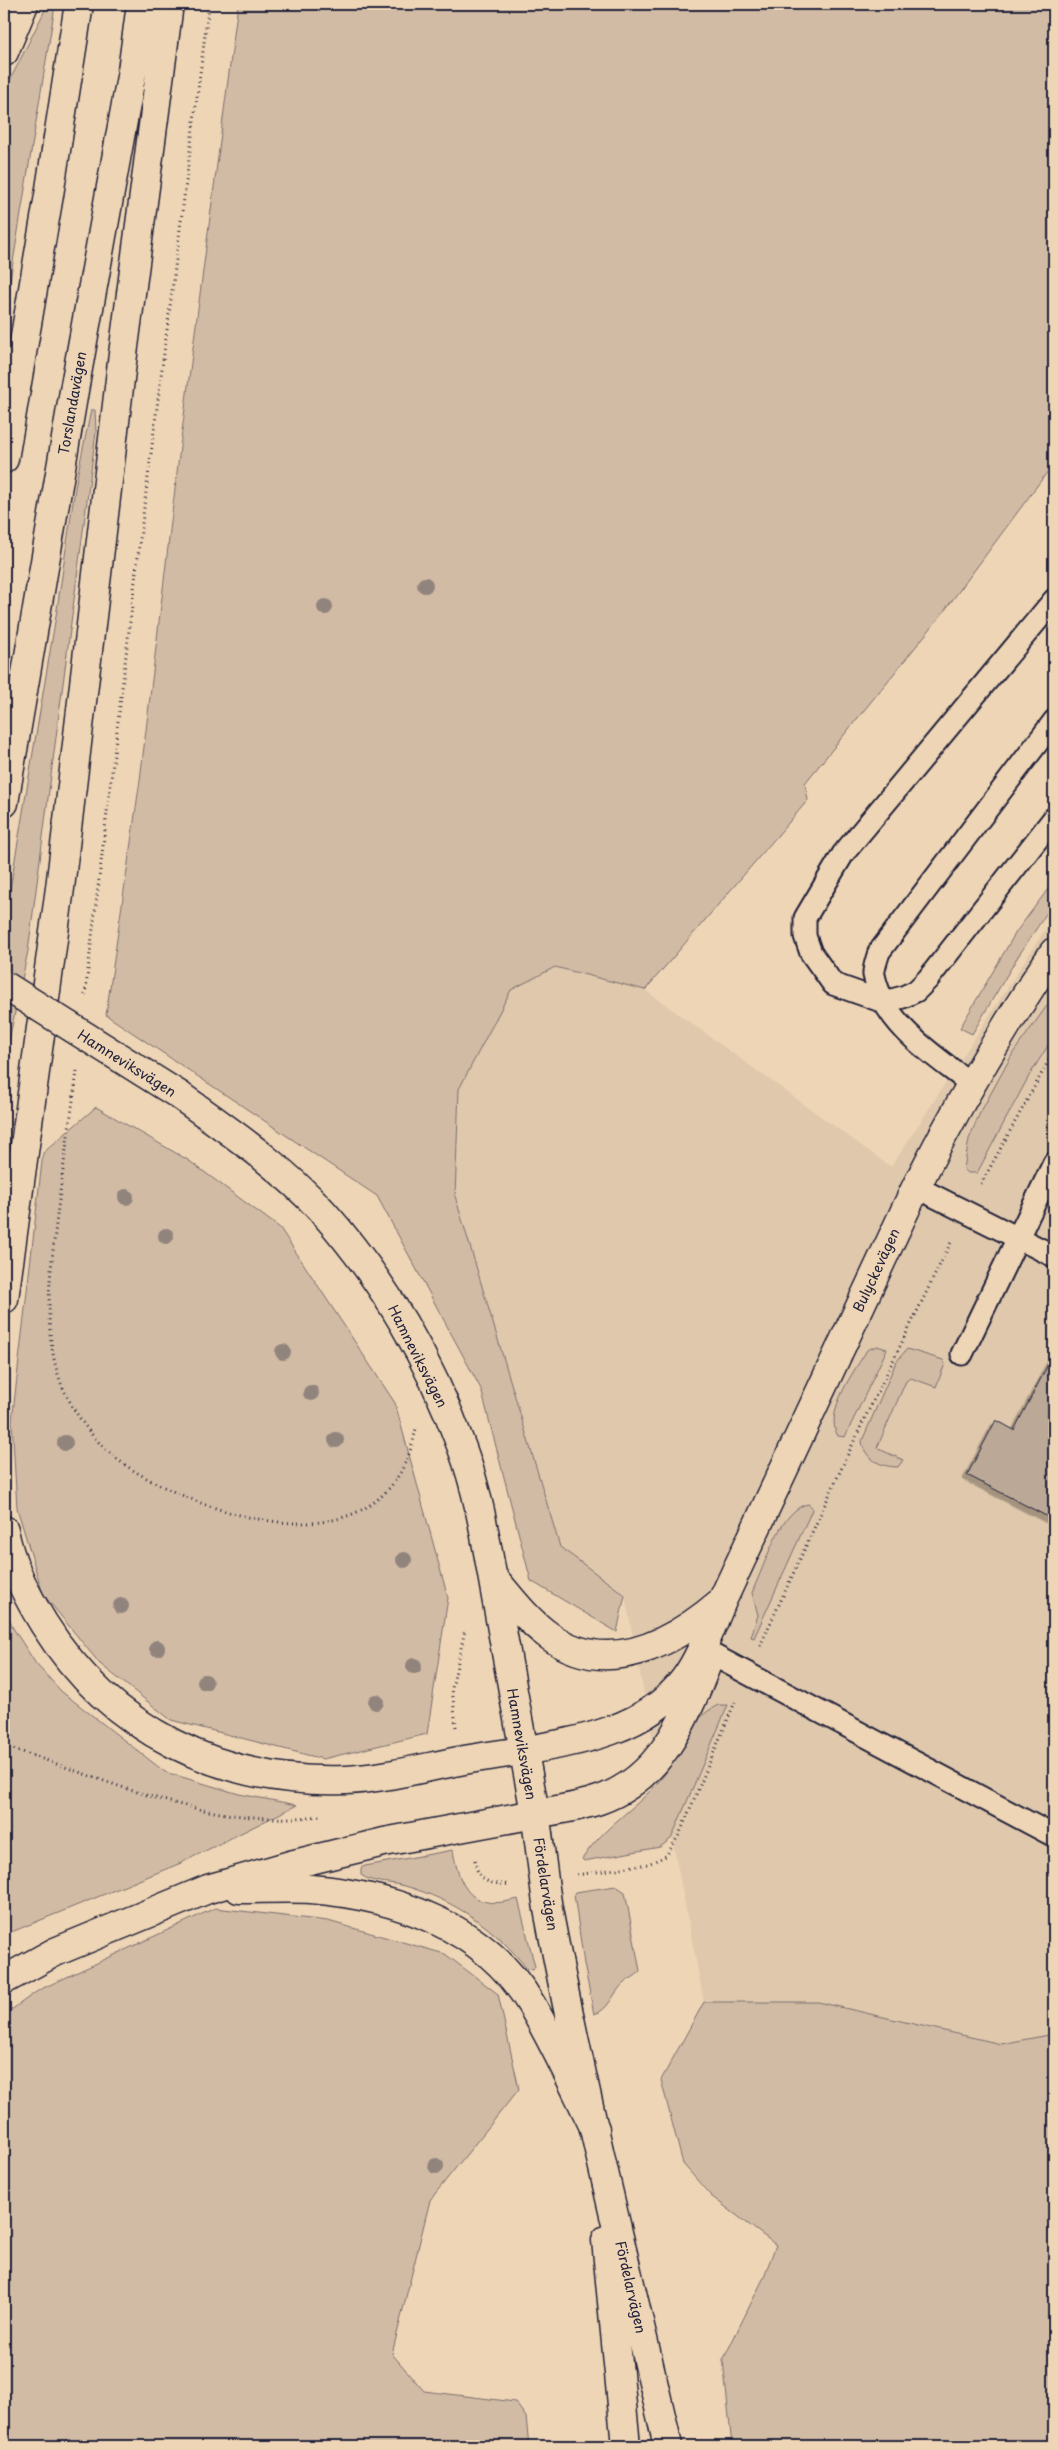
<svg xmlns="http://www.w3.org/2000/svg" width="1058" height="2450" viewBox="0 0 1058 2450" font-family="'Playpen Sans',sans-serif">
	<defs>
		<filter id="shadow"><feDropShadow dx="-4.5" dy="4.5" stdDeviation="0" flood-color="#0004"/></filter>
	</defs>
	<rect width="100%" height="100%" fill="#eed5b5"/>
	<filter id="ink" filterUnits="userSpaceOnUse"><feTurbulence type="fractalNoise" baseFrequency=".02" numOctaves="2"/><feDisplacementMap in="SourceGraphic" scale="10" xChannelSelector="R" yChannelSelector="G"/><feConvolveMatrix kernelMatrix="1 2 1 2 8 2 1 2 1" color-interpolation-filters="sRGB"/></filter>
	<g filter="url(#ink)">
		<path fill="#dfc8ac" d="M1054 916V2034L1001 2044 818 2002H704L625 1596 560 1547 455 1196 459 1089 511 989 554 967 645 990 891 1167Z"/>
		<path fill="#d1bba4" stroke="#7a6e70" d="M48 4H54V12L4 317V92Z
			M238 4H1054V463L939 618 805 783 808 800 645 990 555 967 511 990 459 1089 455 1196 560 1547 625 1595 617 1632 531 1581 481 1389 377 1196 106 1015 140 780 181 439Z
			M91 410H95L96 432 28 951 4 1064V925L56 616 76 482Z
			M1054 881V902L1017 958 972 1034 960 1028 1016 932Z
			M1054 996V1036L1029 1076 977 1173H968L964 1169 969 1139 979 1115 1013 1053Z
			M96 1107 188 1160 280 1228 395 1403 448 1598 427 1734 323 1759 171 1720 100 1664 43 1594 17 1508 12 1421 43 1153Z
			M877 1346 887 1349 845 1437 838 1436C823 1413 855 1370 867 1350Z
			M907 1349 943 1360 945 1364 936 1387 911 1378 906 1381 877 1448 903 1460 898 1467C881 1467 864 1459 862 1441L896 1362Z
			M808 1504 812 1507V1510L754 1638 751 1637 758 1615 752 1593 756 1583C766 1561 782 1508 808 1504Z
			M4 1605 13 1628 36 1664 62 1692 165 1772 239 1794 297 1805 181 1863 4 1935Z
			M718 1705H728L671 1839 660 1847 584 1861 582 1859C604 1825 641 1806 665 1774 684 1747 687 1721 718 1705Z
			M453 1850C456 1869 463 1899 487 1902 497 1904 509 1901 518 1899L535 1967 533 1970 527 1969C496 1928 454 1900 405 1886 392 1882 373 1884 361 1875V1868L365 1866Z
			M616 1886 625 1892 640 1971C636 1977 630 1978 624 1983 613 1992 609 2011 594 2014L584 1964 574 1894 575 1892Z
			M215 1908 328 1921 445 1954 498 1994 519 2089 430 2200 392 2354 424 2391 515 2402 526 2417 529 2446H4V2015L39 1990Z
			M704 2002H818L1001 2044 1054 2034V2446H732L723 2360 763 2279 776 2245 711 2196 683 2164 661 2080Z"/>
		<path fill="#bba897" stroke="#22223b" filter="url(#shadow)" d="M1054 1353V1520L967 1475 996 1420 1014 1430Z"/>
		<g fill="none" stroke-linecap="round" stroke-linejoin="round">
			<g stroke="#22223b" stroke-width="25">
				<path id="lane" d="M1054 600 843 854 805 918V936L811 953 833 984 884 1002 903 997 916 991 928 979 1054 818
					M971 1084C934 1055 884 1025 874 975 873 969 877 959 879 952L1054 721
					M916 1187 1054 1256
					M962 1354 1054 1163
					M711 1654 1054 1836"/>
			</g>
			<g stroke="#22223b" stroke-width="31">
				<path id="street" d="M179 1095C229 1131 281 1166 323 1212 384 1280 431 1363 462 1448 481 1499 488 1555 498 1608 510 1676 523 1744 535 1813 540 1845 543 1877 548 1909 582 2089 627 2268 668 2446
					M493 1577C510 1597 527 1620 548 1635 607 1679 673 1643 721 1602
					M522 1751C580 1741 646 1730 684 1680 700 1659 712 1625 722 1601L916 1187C957 1105 1003 1028 1054 952
					M535 1814C557 1810 579 1807 599 1800 660 1779 684 1721 706 1666
					M606 2240 626 2446"/>
			</g>
			<g stroke="#22223b" stroke-width="31">
				<path id="primary" d="M4 52 24 4
					M4 459 49 195 79 4
					M4 803 75 385 132 71 141 4
					M4 1299 60 888 122 362 169 4
					M4 1530C10 1563 26 1595 44 1624 110 1730 222 1785 347 1780 385 1778 422 1768 459 1761 480 1757 501 1754 522 1751
					M239 1889C263 1889 288 1888 311 1889 396 1896 486 1927 531 2004 555 2044 574 2087 595 2129
					M4 1980 55 1952 208 1889 294 1864 384 1842 535 1814"/>
			</g>
			<path stroke="#22223b" stroke-width="3" stroke-dasharray="1 4" stroke-linecap="butt" d="M85 995 140 539 209 4
				M77 1071C70 1125 61 1179 55 1233 49 1284 43 1333 61 1383 72 1410 90 1436 112 1455 137 1476 171 1491 201 1503 288 1535 395 1541 416 1428
				M981 1184 1054 1051
				M760 1646 860 1428 952 1240
				M456 1727 452 1688 465 1630
				M4 1746C111 1780 203 1829 320 1816
				M475 1860C477 1882 491 1885 511 1884
				M577 1875 648 1864 666 1856 679 1835 735 1702"/>
			<use href="#lane" stroke="#eed5b5" stroke-width="21"/>
			<use href="#street" stroke="#eed5b5" stroke-width="28"/>
			<use href="#primary" stroke="#eed5b5" stroke-width="28"/>
			<g stroke="#22223b" stroke-width="31" stroke-linecap="butt">
				<path id="street-bridge" d="M4 985 179 1095"/>
			</g>
			<use href="#street-bridge" stroke="#eed5b5" stroke-width="28"/>
		</g>
		<g fill="#91847d">
			<circle cx="425" cy="585" r="8"/>
			<circle cx="325" cy="607" r="8"/>
			<circle cx="126" cy="1197" r="8"/>
			<circle cx="166" cy="1236" r="8"/>
			<circle cx="283" cy="1352" r="8"/>
			<circle cx="311" cy="1393" r="8"/>
			<circle cx="336" cy="1440" r="8"/>
			<circle cx="65" cy="1443" r="8"/>
			<circle cx="404" cy="1560" r="8"/>
			<circle cx="121" cy="1606" r="8"/>
			<circle cx="157" cy="1648" r="8"/>
			<circle cx="414" cy="1666" r="8"/>
			<circle cx="205" cy="1682" r="8"/>
			<circle cx="376" cy="1702" r="8"/>
			<circle cx="436" cy="2166" r="8"/>
		</g>
	</g>
	<g text-anchor="middle" dominant-baseline="central" stroke-width="5" stroke-linejoin="round" paint-order="stroke">
		<g font-size="14" fill="#22223b" stroke="#eed5b5">
			<text transform="translate(72 403) rotate(-80)">Torslandavägen</text>
			<text transform="translate(127 1063) rotate(32)">Hamneviksvägen</text>
			<text transform="translate(876 1270) rotate(-65)">Bulyckevägen</text>
			<text transform="translate(418 1356) rotate(63)">Hamneviksvägen</text>
			<text transform="translate(522 1744) rotate(80)">Hamneviksvägen</text>
			<text transform="translate(546 1884) rotate(81)">Fördelarvägen</text>
			<text transform="translate(631 2287) rotate(77)">Fördelarvägen</text>
		</g>
	</g>
	<rect width="1058" height="2450" fill="none" stroke="#eed5b5" stroke-width="20"/>
	<rect x="10" y="10" width="1038" height="2430" fill="none" stroke="#22223b" stroke-width="2" filter="url(#ink)"/>
</svg>
